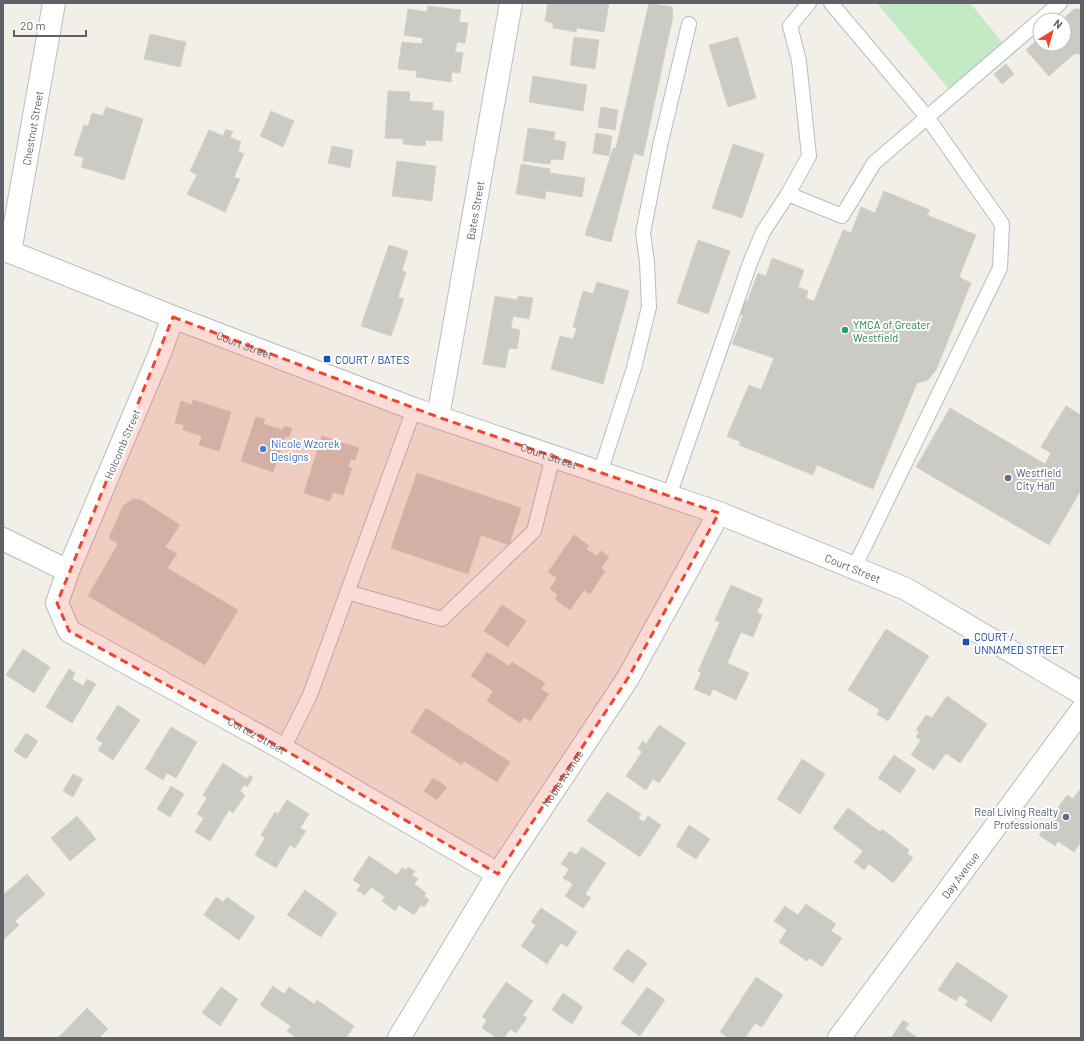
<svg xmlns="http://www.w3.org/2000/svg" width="1084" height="1041" viewBox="0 0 1084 1041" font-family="Barlow,sans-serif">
	<rect width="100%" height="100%" fill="#f1efe7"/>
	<path fill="#c3e9c5" d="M877 3H970L1007 48 953 94Z"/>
	<path fill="#cccac4" stroke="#d6d2c5" d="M548 3H609L604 32 577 28 576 32 553 28V23L545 21Z
		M649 3 672 7 673 16 643 156 634 153 611 242 585 235 613 149 616 148Z
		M428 6 461 10 459 22 468 23 465 43 457 42 455 52 463 53 460 73 452 72 451 82 416 77 417 71 398 69 402 42 422 44 423 38 404 35 408 9 427 12Z
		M1074 9H1081V54H1074L1049 76 1026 50 1040 37V44H1064V20H1062Z
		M150 34 186 42 180 67 144 59Z
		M574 37 599 40 595 69 570 65Z
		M738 37 756 98 728 107 709 45Z
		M1006 64 1014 74 1002 84 994 74Z
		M533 76 587 85 583 111 529 102Z
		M388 91 410 92 409 101 433 103 432 110 444 111 442 141 426 140 425 146 403 144V139L385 138Z
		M106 107 143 119 124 180 81 167 84 158 74 155 84 125 88 126 92 113 103 116Z
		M601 107 618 110 615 130 598 127Z
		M271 111 294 121 283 147 260 136Z
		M528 128 555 132 554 140 566 142 563 160 551 159 550 164 523 161Z
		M226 129 233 132 230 137 241 142 238 151 244 154 234 177 240 179 225 212 187 194 197 175 190 171 209 130 223 136Z
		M596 133 612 136 609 156 593 153Z
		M733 144 764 154 742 218 712 208Z
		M332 146 353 150 350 168 328 163Z
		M397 161 436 166 432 201 392 196Z
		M521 164 550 169V173L585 178 582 197 546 191 545 199 516 194Z
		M884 191 930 210 927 215 976 235 959 277 971 283 936 370 928 380 917 383 873 489 817 465 813 475 739 445 741 442 727 436 749 385 761 390 774 358 732 344 743 316 738 312 742 302 748 300 758 273 766 276 772 258 804 270 798 287 808 291 806 298 814 301 843 230 851 233 861 207 875 213Z
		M698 240 730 251 708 314 677 303Z
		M389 245 408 251 402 271 406 272 398 297 404 299 391 336 361 326Z
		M597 282 629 291 603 384 551 369 560 336 573 339 577 328 573 327 583 291 593 294Z
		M495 296 517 300 518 296 533 298 529 319 513 316 511 328 520 330 517 349 509 348 505 368 483 364Z
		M193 400 231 412 219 451 199 445 202 436 183 430 184 425 175 423 181 401 192 405Z
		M1066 406 1081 415V490L1049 545 916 467 950 408 1045 464 1051 453 1041 447Z
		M256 417 265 419 263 424 283 430 284 426 292 428 289 437 285 436 273 472 241 461Z
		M322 436 359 448 355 460 351 459 348 467 352 468 343 495 333 492 330 501 304 493Z
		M417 473 521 508 509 545 481 535 468 574 391 548Z
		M133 499 141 500 180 525 165 547 177 554 167 568 238 610 205 665 88 596 118 544 109 538 123 506Z
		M574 535 589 546 586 549 597 556 601 551 609 557 601 568 605 571 590 594 584 590 570 610 555 599 558 595 550 589 557 578 548 572Z
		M731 585 763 599 757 612 762 615 753 637 741 632 727 663 749 673 736 700 713 689 710 696 694 689 701 673 698 671 720 622 715 620Z
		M502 605 526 621 508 647 484 631Z
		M886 629 929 656 888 721 877 714 880 710 848 690Z
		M23 649 50 667 34 693 6 675Z
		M487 652 509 666 512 662 545 683 541 689 549 694 530 721 524 717 520 723 487 701 493 691 471 676Z
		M69 669 75 673 72 679 83 686 87 679 96 684 72 723 46 707Z
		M947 696 987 724 960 763 946 753 934 770 911 755 921 740 916 737 919 732 916 730 926 715 932 718Z
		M118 705 140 720 113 760 98 750 103 743 96 739Z
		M426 708 510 762 497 782 464 761 462 765 411 732Z
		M659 725 686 743 659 783 653 779 646 790 626 776 642 752 638 748 643 741 646 744Z
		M171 727 197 742 176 778 167 773 163 780 145 769Z
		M26 733 38 741 26 759 14 751Z
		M894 755 916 770 900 793 878 778Z
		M802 759 825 774 800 814 777 799Z
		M223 763 247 779 250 775 253 778 247 787 244 785 240 791 245 795 233 813 229 810 210 841 195 832 204 818 197 814 207 798 203 795Z
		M73 774 83 779 73 797 63 791Z
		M433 778 447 787 437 800 424 791Z
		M171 786 184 794 170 817 157 809Z
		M1081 788V842L1074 852 1058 841 1055 846 1039 835 1067 795 1073 799Z
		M607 792 641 814 638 818 644 822 648 816 661 825 640 857 587 821Z
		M287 800 309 814 300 828 306 831 295 848 290 845 276 868 255 855 265 838 261 835 275 812 278 814Z
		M848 808 880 832 882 829 909 850 907 853 913 858 893 883 869 864 864 870 854 862 863 851 833 828Z
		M77 816 96 839 70 861 51 838Z
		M689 825 710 839 696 859 676 846Z
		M582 847 606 863 585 894 591 898 583 908 565 896 573 884 563 878 569 869 561 864 570 851 576 855Z
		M369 856 397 875 402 868 406 870 408 867 415 871 412 875 418 879 414 884 426 893 424 896 429 900 424 907 421 905 414 915 399 905 395 911 382 901 385 897 371 887 365 895 357 890 361 885 353 880Z
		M27 874 45 894 15 921 19 925 3 940V895Z
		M305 890 337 913 321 937 287 915Z
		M216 897 223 902 227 897 255 917 239 940 204 915Z
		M806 904 836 924 831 931 842 938 822 967 810 958 807 961 779 942 787 930 774 921 785 906 798 915Z
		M541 908 577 932 567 947 561 943 547 964 521 946 536 925 531 922Z
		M627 949 647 963 633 983 613 969Z
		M957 962 1008 996 991 1022 965 1005 968 1001 960 995 956 1001 938 990Z
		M756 977 783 995 762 1027 755 1023 745 1038H728L720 1032Z
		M506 982 533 1001 523 1015 527 1018 516 1033 510 1029 504 1038H497L482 1028 487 1020 482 1017Z
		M273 986 284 994 289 987 314 1004 317 1000 354 1026 346 1038H297L287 1031 291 1026 260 1005Z
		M221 987 238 999 220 1026 202 1013Z
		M647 987 665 1000 640 1036 621 1023Z
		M563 993 583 1007 572 1024 552 1010Z
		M87 1008 108 1029 99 1038H58Z
		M903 1020 909 1024 905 1029 918 1038H891Z"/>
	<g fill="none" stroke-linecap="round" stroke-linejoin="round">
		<g stroke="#b9bcc1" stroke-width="16">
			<path id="service" d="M809 3 790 26 799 61 809 156 788 194 842 216 874 163 1060 3
				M831 3 927 117 1002 224 1000 268 854 568
				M600 473 634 368 649 307 647 262 643 233 660 146 689 24
				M669 496 750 263 763 232 788 194
				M347 592 442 619 534 531 553 456
				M283 749 310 695 414 409"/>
		</g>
		<g stroke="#b9bcc1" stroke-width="24">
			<g id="minor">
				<path id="s1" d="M10 252 54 3"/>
				<path id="s2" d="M173 317 160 353 68 571 57 603 69 631 283 749 498 874"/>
				<path id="s3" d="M438 417 511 3"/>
				<path d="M3 539 68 571"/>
				<path id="s4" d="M399 1038 498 874 628 678 719 513"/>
				<path id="s5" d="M839 1038 1081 711"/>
			</g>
		</g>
		<g stroke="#babdc3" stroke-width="24">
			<g id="secondary">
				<path id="s6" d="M3 249 173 317 414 409 719 513 906 589 1081 693"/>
			</g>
		</g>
		<use href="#service" stroke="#fff" stroke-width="14"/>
		<use href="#minor" stroke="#fff" stroke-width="22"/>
		<use href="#secondary" stroke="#fff" stroke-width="22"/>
	</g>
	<path fill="#f1442d" fill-opacity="0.2" stroke="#f1442d" stroke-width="3" stroke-dasharray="8 5" stroke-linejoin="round" d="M173 317 438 417 719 513 628 678 498 874 283 749 69 631 57 603Z"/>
	<circle fill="#2e9e5b" stroke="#fff" stroke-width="1.5" cx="845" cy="330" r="4"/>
	<g fill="#1a4fb4" stroke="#fff" stroke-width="1.5">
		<rect x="323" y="355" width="8" height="8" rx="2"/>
		<rect x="962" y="638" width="8" height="8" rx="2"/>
	</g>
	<circle fill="#3f7fe0" stroke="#fff" stroke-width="1.5" cx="263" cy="449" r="4"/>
	<g fill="#5c6f8a" stroke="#fff" stroke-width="1.5">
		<circle cx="1008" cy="478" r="4"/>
		<circle cx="1066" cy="817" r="4"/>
	</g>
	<g text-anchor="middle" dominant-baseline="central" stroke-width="4" stroke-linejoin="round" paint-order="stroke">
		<g font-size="11" fill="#5e6268" stroke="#fff">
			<text stroke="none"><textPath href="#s1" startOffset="126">Chestnut Street</textPath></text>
			<text stroke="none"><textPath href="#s3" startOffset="210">Bates Street</textPath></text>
			<text stroke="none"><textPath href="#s6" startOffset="260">Court Street</textPath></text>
			<text transform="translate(122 444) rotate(-67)">Holcomb Street</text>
			<text stroke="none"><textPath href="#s6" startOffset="584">Court Street</textPath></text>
			<text stroke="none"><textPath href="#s6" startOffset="908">Court Street</textPath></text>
			<text stroke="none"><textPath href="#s2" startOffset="554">Cortez Street</textPath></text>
			<text stroke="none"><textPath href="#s4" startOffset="307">Noble Avenue</textPath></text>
			<text stroke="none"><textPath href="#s5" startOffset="203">Day Avenue</textPath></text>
		</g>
		<g font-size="11" fill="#27864d" stroke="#fff" text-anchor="start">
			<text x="853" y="324">YMCA of Greater<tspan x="853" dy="13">Westfield</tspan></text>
		</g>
		<g font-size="11" fill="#164399" stroke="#fff" text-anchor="start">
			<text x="335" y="359">COURT / BATES</text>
			<text x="974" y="636">COURT /<tspan x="974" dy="13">UNNAMED STREET</tspan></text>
		</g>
		<g font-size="11" fill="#366cbe" stroke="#fff" text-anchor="start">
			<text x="271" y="443">Nicole Wzorek<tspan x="271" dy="13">Designs</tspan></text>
		</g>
		<g font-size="11" fill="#4e5e75" stroke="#fff" text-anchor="start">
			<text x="1016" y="472">Westfield<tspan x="1016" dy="13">City Hall</tspan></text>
			<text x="1058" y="811" text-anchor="end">Real Living Realty<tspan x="1058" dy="13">Professionals</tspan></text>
		</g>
	</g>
	<rect width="1084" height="1041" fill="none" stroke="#5e6268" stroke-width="8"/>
	<g transform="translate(1052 32) rotate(37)"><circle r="19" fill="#ffffff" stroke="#bfc0c3"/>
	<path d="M0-3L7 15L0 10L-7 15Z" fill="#f1442d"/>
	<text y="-6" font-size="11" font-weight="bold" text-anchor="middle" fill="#5e6268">N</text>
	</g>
	<path d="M14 30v6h72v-6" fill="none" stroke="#5e6268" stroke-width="2"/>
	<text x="20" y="30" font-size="12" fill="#5e6268" stroke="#ffffff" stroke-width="3" paint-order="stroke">20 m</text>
</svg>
